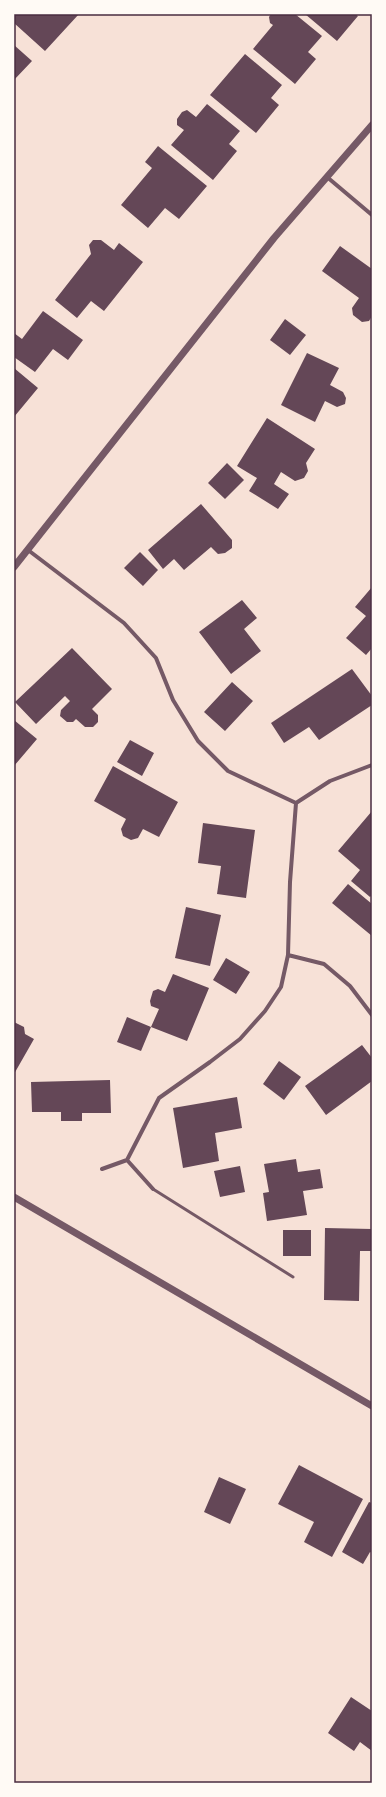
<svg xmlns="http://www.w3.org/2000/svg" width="386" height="1797" viewBox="0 0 386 1797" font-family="'Open Sans',sans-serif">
	<rect width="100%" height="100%" fill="#f7e1d7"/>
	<path fill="#644757" d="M16 14H79L45 51 14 23V16Z
		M271 14H295L322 36 308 52 316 59 295 84 253 49 273 25 270 23 269 17Z
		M305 14H355L358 16 337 41Z
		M14 45 32 61 14 80Z
		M245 54 282 85 271 98 279 105 256 133 210 95Z
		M207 104 240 131 229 144 237 151 213 180 171 145 184 130 177 125V119L182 112 187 110 196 117Z
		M158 146 207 186 179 219 165 208 148 228 121 205 152 168 145 162Z
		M93 240H101L114 250 119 243 143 262 104 311 91 301 77 318 55 300 91 254 89 245Z
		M340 246 372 269V316L369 321 362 322 353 315 352 308 359 298 322 271Z
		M43 311 83 340 68 360 53 349 35 372 14 357V333L22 339Z
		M285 319 306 335 290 355 270 340Z
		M307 353 339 368 330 385 343 392 346 398 345 404 337 407 325 401 315 422 281 405Z
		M14 368 38 388 14 417Z
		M267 418 315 449 306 463 308 471 304 478 295 481 281 472 274 484 289 494 278 509 249 491 257 478 237 466Z
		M227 463 244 480 225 499 208 483Z
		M201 504 232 540V548L225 553 218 554 211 547 184 570 174 559 163 569 148 550Z
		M140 552 158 570 143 586 124 568Z
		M372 587V648L366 655 346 638 366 616 355 607Z
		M242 600 257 618 244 629 261 651 231 674 199 632Z
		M72 648 112 689 92 709 98 715V722L93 727H85L76 719 73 722H67L60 716 61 710 70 701 65 696 36 724 15 702Z
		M352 669 372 696V705L319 740 309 727 284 743 271 723Z
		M232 682 253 701 225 731 204 712Z
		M14 720 37 739 14 766Z
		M130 740 154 753 142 776 117 762Z
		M113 766 178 802 159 837 143 829 138 838 131 840 123 836 121 829 126 819 94 801Z
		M372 811V895L370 897 351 881 360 870 338 851Z
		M203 823 255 830 246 898 217 894 221 866 198 863Z
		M348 884 372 904V936L332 903Z
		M186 907 221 915 210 966 175 958Z
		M226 958 250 972 236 994 213 980Z
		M173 974 209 988 187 1041 151 1027 159 1009 151 1006 150 1001 153 991 158 989 165 992Z
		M127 1017 151 1027 141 1051 117 1042Z
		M14 1022 24 1027 25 1034 34 1039 14 1074Z
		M362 1045 372 1058V1081L326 1115 305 1086Z
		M279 1061 301 1077 284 1100 263 1084Z
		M110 1080 111 1113H82V1121H61V1112H32L31 1082Z
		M237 1097 242 1128 215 1133 219 1161 183 1168 173 1108Z
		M296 1159 298 1172 320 1169 323 1188 303 1191 307 1215 267 1221 263 1193 269 1192 264 1164Z
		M240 1166 245 1192 220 1197 214 1171Z
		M325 1228 372 1229V1251H360L359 1301 324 1300Z
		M283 1230H311V1256H283Z
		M299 1465 363 1499 332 1557 304 1542 314 1522 278 1504Z
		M219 1477 246 1489 230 1524 204 1512Z
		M369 1502 372 1503V1553L370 1552 363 1564 342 1552Z
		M351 1697 372 1711V1751L360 1742 354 1751 328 1733Z"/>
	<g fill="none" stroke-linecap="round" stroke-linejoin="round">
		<path stroke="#755966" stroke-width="3" d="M153 1189 293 1277"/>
		<path stroke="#755966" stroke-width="4" d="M327 177 372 215
			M28 550 124 623 156 658 173 700 198 741 228 771 296 803 330 781 372 765
			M288 955 324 964 350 986 372 1015
			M102 1169 127 1160
			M153 1189 127 1160 159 1098 210 1062 240 1039 265 1011 281 987 288 955 290 882 296 803"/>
		<path stroke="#755966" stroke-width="7" d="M14 567 274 238 372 125
			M14 1197 372 1406"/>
	</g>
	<rect width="386" height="1797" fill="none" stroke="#fffaf5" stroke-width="30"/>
	<rect x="15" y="15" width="356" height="1767" fill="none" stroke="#4a2c40" stroke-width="1.5"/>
</svg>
